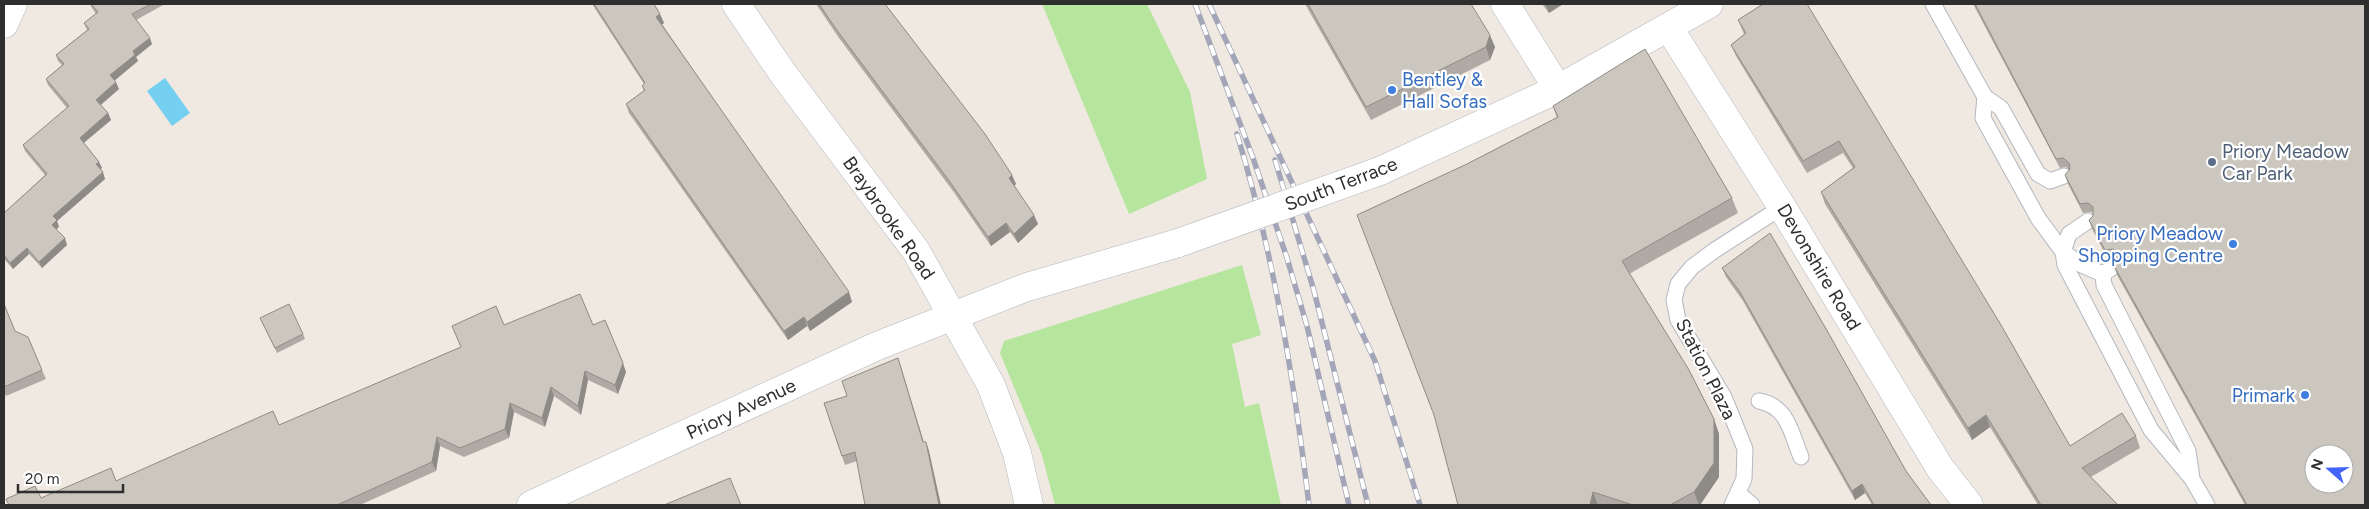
<svg xmlns="http://www.w3.org/2000/svg" width="2369" height="509" viewBox="0 0 2369 509" font-family="Figtree,sans-serif">
	<rect width="100%" height="100%" fill="#efe9e1"/>
	<path fill="#b6e59e" d="M1042 4H1147L1190 92 1207 179 1129 214Z
		M1242 265 1261 335 1232 344 1245 407 1259 403 1281 505H1055L1042 455 1000 353 1004 341Z"/>
	<path fill="#75cff0" d="M165 78 190 113 172 126 147 91Z"/>
	<g fill="none" stroke-linecap="round" stroke-linejoin="round">
		<g stroke="#b4b7c1" stroke-width="17">
			<path id="service" d="M1933 4 1985 97 2001 108 2038 174 2050 181 2064 176
				M1985 97 1983 118 2038 218 2063 252 2082 265 2103 274
				M2088 221 2069 234 2063 252 2065 265 2151 430 2192 479 2207 505
				M2113 267 2103 274 2104 285 2188 451 2192 478
				M1759 401C1788 406 1791 433 1801 457
				M1738 493 1752 505
				M1732 505 1744 479 1745 449 1724 397 1678 320 1674 300 1678 284 1692 267 1715 250 1782 207"/>
		</g>
		<g stroke="#b4b7c1" stroke-width="29">
			<path id="minor" d="M1505 4 1558 89
				M4 24 13 4
				M531 505 877 346 953 316"/>
		</g>
		<g stroke="#b4b7c1" stroke-width="29">
			<path id="tertiary" d="M736 4 784 75 916 251 991 385 1017 453 1029 505
				M1669 28 1782 207 1940 468 1969 505
				M1380 171 1558 89 1709 4
				M953 316 1027 287 1178 243"/>
		</g>
		<use href="#service" stroke="#fff" stroke-width="15"/>
		<use href="#minor" stroke="#fff" stroke-width="28"/>
		<use href="#tertiary" stroke="#fff" stroke-width="28"/>
		<g stroke="#a3a6b8" stroke-width="5.5">
			<path id="rail" d="M1195 4 1253 158 1287 258 1307 326 1349 505
				M1209 4 1375 361 1420 505
				M1237 134C1274 255 1294 380 1309 505
				M1275 160 1314 291 1368 505"/>
		</g>
		<use href="#rail" stroke="#fff" stroke-width="4" stroke-dasharray="11" stroke-linecap="butt"/>
		<g stroke="#b4b7c1" stroke-width="29" stroke-linecap="butt">
			<path id="tertiary-bridge" d="M1178 243 1380 171"/>
		</g>
		<use href="#tertiary-bridge" stroke="#fff" stroke-width="28"/>
	</g>
	<path fill="#afaba4" d="M90 4H165L136 20 152 44 136 57 138 61 114 80 119 89 101 105 108 113 111 120 84 143 99 162 102 168 100 169 105 179 57 221 59 227 56 229 67 245 42 268 29 254 13 269 4 259V213L45 175 25 151 23 145 67 108 48 85 46 79 62 65 58 61 56 55 87 30 84 23 96 14 92 8Z
		M592 4H654L664 23 662 24 852 302 810 331 807 326 788 340 629 113 626 104 644 91 642 86 644 84Z
		M816 4H885L1016 184 1014 185 1038 224 1018 243 1010 232 991 246 953 191 839 38Z
		M1305 4H1471L1495 47 1490 60 1371 120Z
		M1542 4H1563L1549 13Z
		M1763 4 2070 446 2136 436 2140 448 2091 477 2118 505H2038L1990 427 1972 440 1825 204 1821 192 1853 168 1843 153 1807 173 1736 56 1731 45 1744 34 1738 20Z
		M1973 4H2365V505H2245L2117 275 2114 266 2118 261V260L2116 258 2108 259 2092 229 2089 220 2093 216V214L2092 212 2083 213 2068 184 2065 175 2069 170 2066 167 2060 168Z
		M1553 106 1732 198 1738 213 1629 274 1714 419 1719 434V477L1700 505H1458L1467 164 1557 118Z
		M1722 268 1906 471 1931 505H1872L1865 493 1855 500 1743 301 1726 277Z
		M4 304 15 331 42 370 46 379 6 396 5 394H4Z
		M260 318 303 334 305 339 277 353Z
		M593 325 626 372 618 394 588 380 581 415 554 396 545 427 514 412 509 438 464 457 440 446 436 471 360 505H9L116 481 279 425 461 347 452 326Z
		M898 358 924 442H926L929 451 857 461 845 465 824 403 847 396Z"/>
	<path fill="#8e8b86" d="M1545 4H1563L1549 13Z
		M660 14 664 23 660 26 656 17Z
		M1490 35 1495 47 1490 60 1486 47Z
		M150 38 152 44 136 57 138 61 113 82 110 75 133 51Z
		M116 82 119 89 99 106 96 100Z
		M108 113 111 120 82 144 80 138Z
		M99 162 102 168 98 171 96 164Z
		M103 172 105 179 57 221 59 227 54 231 52 225 53 216Z
		M1012 175 1016 184 1013 187 1009 178Z
		M1034 215 1038 224 1018 243 1014 234Z
		M1006 223 1010 232 991 246 988 237Z
		M65 238 67 245 42 268 39 262Z
		M27 248 29 254 13 269 10 263Z
		M849 292 852 302 810 331 807 322Z
		M804 317 807 326 788 340 784 331Z
		M898 358 901 367 926 451 923 442Z
		M623 363 626 372 618 394 615 385Z
		M585 371 588 380 581 415 578 406Z
		M551 387 554 396 545 427 542 418Z
		M510 403 514 412 509 438 505 429Z
		M1986 415 1990 427 1972 440 1968 428Z
		M1714 419 1719 434V477L1700 505H1699L1694 492Z
		M437 437 440 446 436 471 432 462Z
		M926 442 929 451 941 505H939Z
		M1862 484 1865 493 1855 500 1852 491Z
		M1593 492 1598 505H1590Z"/>
	<path fill="#cbc7bf" stroke="#8e8b86" fill-rule="evenodd" d="M91 4H151L132 14 150 38 133 51 135 55 110 75 116 82 96 100 108 113 80 138 99 162 96 164 103 172 53 216 57 220 52 225 65 238 39 262 27 248 10 263 4 255V213L47 174 23 145 69 106 46 79 64 64 56 55 89 29 84 23 98 12Z
		M594 4H654L660 14 656 17 849 292 807 322 804 317 784 331 626 104 645 90 642 86 645 83Z
		M819 4H885L985 134 1012 175 1009 178 1034 215 1014 234 1006 223 988 237 950 182 836 29Z
		M1308 4H1471L1490 35 1486 47 1366 107Z
		M1763 4H1807L2001 325 2070 446 2122 413 2136 436 2082 468 2118 505H2041L1986 415 1968 428 1821 192 1855 167 1839 141 1803 161 1731 45 1746 33 1738 20Z
		M1975 4H2365V505H2247L2114 266 2118 261V253L2113 249 2105 250 2089 220 2093 216V207L2088 203 2080 204 2065 175 2070 169 2069 163 2063 158 2056 159ZM2314 454H2344V484H2314Z
		M1645 49 1732 198 1622 261 1689 370 1714 419V463L1694 492 1670 505H1633L1593 492 1590 505H1458L1434 415 1357 215 1467 164 1558 117 1553 106Z
		M1770 233 1825 327 1906 471 1931 505H1874L1862 484 1852 491 1740 292 1722 268Z
		M580 294 593 325 605 320 623 363 615 385 585 371 578 406 551 387 542 418 510 403 505 429 460 448 437 437 432 462 337 505H9L6 499 35 486 41 498 111 468 116 481 273 411 279 425 461 347 452 326 496 306 504 325Z
		M4 304 15 331 28 337 42 370 4 387Z
		M289 304 303 334 275 348 260 318Z
		M898 358 923 442H926L939 505H865L855 452 842 456 824 403 847 396 842 381Z
		M730 478 741 505H664Z"/>
	<g fill="#3f7fe0" stroke="#fff" stroke-width="2">
		<circle cx="1392" cy="90" r="5"/>
		<circle cx="2233" cy="244" r="5"/>
		<circle cx="2305" cy="395" r="5"/>
	</g>
	<circle fill="#5c6f8a" stroke="#fff" stroke-width="2" cx="2212" cy="162" r="5"/>
	<g text-anchor="middle" dominant-baseline="central" stroke-width="4.5" stroke-linejoin="round" paint-order="stroke">
		<g font-size="19" fill="#366cbe" stroke="#fff" text-anchor="end">
			<text x="1402" y="79" text-anchor="start">Bentley &amp;<tspan x="1402" dy="22">Hall Sofas</tspan></text>
			<text x="2223" y="233">Priory Meadow<tspan x="2223" dy="22">Shopping Centre</tspan></text>
			<text x="2295" y="395">Primark</text>
		</g>
		<g font-size="19" fill="#4e5e75" stroke="#fff" text-anchor="start">
			<text x="2222" y="151">Priory Meadow<tspan x="2222" dy="22">Car Park</tspan></text>
		</g>
		<g font-size="19" fill="#2e2e2e" stroke="#fff">
			<text transform="translate(1341 184) rotate(-21)">South Terrace</text>
			<text transform="translate(889 218) rotate(55)">Braybrooke Road</text>
			<text transform="translate(1819 267) rotate(59)">Devonshire Road</text>
			<text transform="translate(1706 369) rotate(63)">Station Plaza</text>
			<text transform="translate(741 409) rotate(-25)">Priory Avenue</text>
		</g>
	</g>
	<rect width="2369" height="509" fill="none" stroke="#2e2e2e" stroke-width="10"/>
	<g transform="translate(2329 469) rotate(290)"><circle r="24" fill="#ffffff" stroke="#ababab"/>
	<path d="M0-4L9 19L0 12L-9 19Z" fill="#4264fb"/>
	<text y="-8" font-size="14" font-weight="bold" text-anchor="middle" fill="#2e2e2e">N</text>
	</g>
	<path d="M18 484v8h105v-8" fill="none" stroke="#2e2e2e" stroke-width="2.5"/>
	<text x="25" y="484" font-size="15" fill="#2e2e2e" stroke="#ffffff" stroke-width="4" paint-order="stroke">20 m</text>
</svg>
